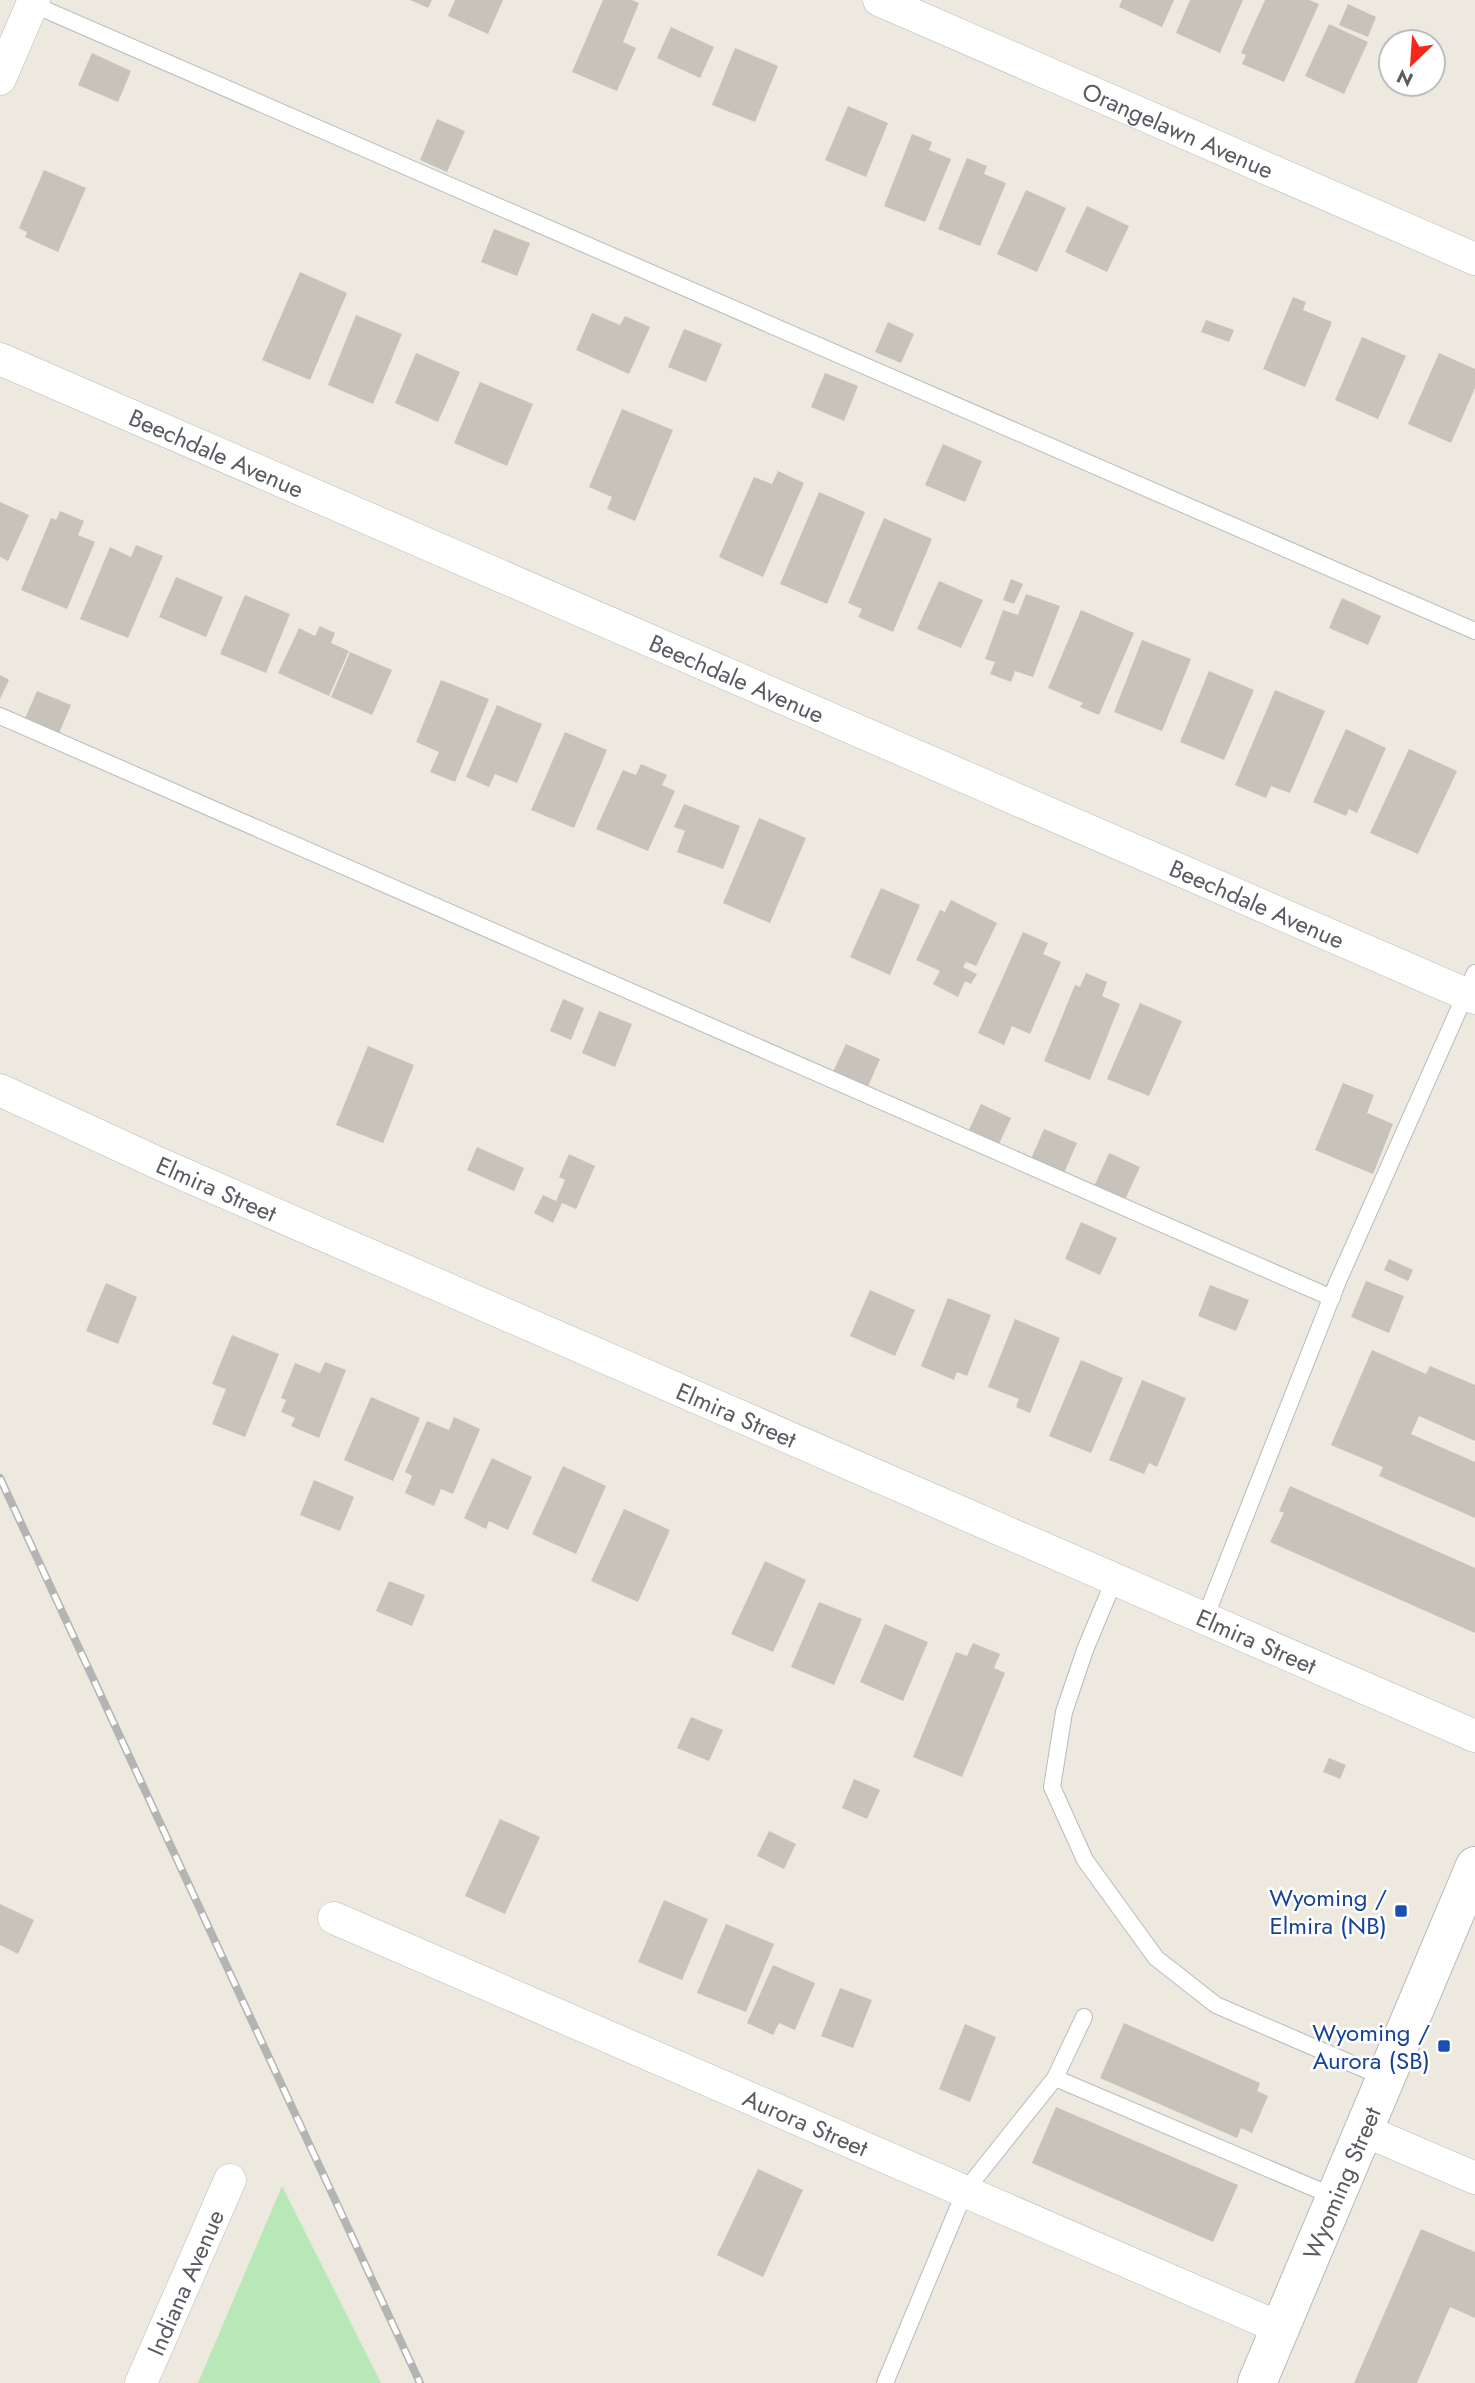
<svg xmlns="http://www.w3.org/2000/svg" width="1475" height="2383" viewBox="0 0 1475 2383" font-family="Jost,sans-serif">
	<rect width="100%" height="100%" fill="#ede9de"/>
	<path fill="#b8e7b8" d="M282 2186 381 2383H198Z"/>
	<path fill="#c7c3bb" d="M410 0H432L428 8Z
		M455 0H503L488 34 448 16Z
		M603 0H632L639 3 623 42 636 48 617 91 572 72Z
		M1122 0H1174L1162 27 1119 7Z
		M1190 0H1243L1220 53 1176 33Z
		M1265 0H1309L1319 4 1284 82 1242 64 1246 55 1241 53Z
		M1348 4 1376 17 1368 37 1339 25Z
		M1329 24 1368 42 1344 94 1305 76Z
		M671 27 714 47 700 78 657 58Z
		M735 48 778 66 755 122 712 105Z
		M92 53 131 71 118 102 78 85Z
		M848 106 888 123 866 177 825 160Z
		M437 119 465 131 447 172 420 160Z
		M912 134 932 142 929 150 951 159 925 222 884 206Z
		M967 158 987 166 984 174 1006 183 980 246 938 229Z
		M44 170 86 188 58 252 25 237 27 232 19 228Z
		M1026 190 1066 208 1037 272 997 254Z
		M1087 206 1129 226 1107 272 1065 252Z
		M494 229 530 243 517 276 481 262Z
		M300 272 347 293 310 380 262 360Z
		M1293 297 1306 302 1303 310 1332 322 1305 387 1263 369Z
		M592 313 620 325 625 316 650 327 629 374 576 350Z
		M356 315 402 334 373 404 328 385Z
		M1206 320 1234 330 1229 342 1201 332Z
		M888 322 914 334 901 363 875 352Z
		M684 329 722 344 706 382 668 367Z
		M1362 337 1406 356 1378 419 1335 400Z
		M416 353 460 372 438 422 395 403Z
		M1439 353 1475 369V388L1451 443 1408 424Z
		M825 373 858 386 844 421 811 407Z
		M480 382 533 404 507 466 454 443Z
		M622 409 673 430 635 521 607 509 612 497 589 487Z
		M943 444 982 461 965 502 925 485Z
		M778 471 804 483 763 577 719 557 754 477 772 484Z
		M819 492 865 512 827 604 780 584Z
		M0 502 29 515 8 561 0 557Z
		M60 511 84 521 78 535 95 542 67 609 21 590 51 518 56 520Z
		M884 518 932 539 893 632 858 617 862 609 848 603Z
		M136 545 163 556 128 638 80 619 110 547 131 557Z
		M176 577 223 597 206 637 159 617Z
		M1011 579 1023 584 1014 604 1003 600Z
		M939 581 983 600 961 648 917 629Z
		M1026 594 1060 606 1033 677 1015 671 1011 682 990 674 995 662 985 659 1003 610 1018 615Z
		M245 595 290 614 266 673 220 654Z
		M1342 598 1381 616 1368 645 1329 628Z
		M1081 610 1134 633 1099 715 1080 707 1083 703 1048 688Z
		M320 626 335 633 331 643 349 651 329 696 278 673 299 628 315 636Z
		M1142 640 1191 659 1162 731 1114 712Z
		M350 652 392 670 372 715 331 697Z
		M1209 671 1254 690 1224 760 1180 742Z
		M0 675 9 680 0 699Z
		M441 680 489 699 455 782 430 772 439 752 416 742Z
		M1275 690 1325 711 1290 793 1271 786 1266 798 1235 785Z
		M37 691 71 705 57 738 23 723Z
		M497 705 542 724 517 783 495 774 489 787 466 777Z
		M1346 729 1386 748 1357 813 1349 809 1346 816 1313 802Z
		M565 732 607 750 574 828 531 810Z
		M1409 749 1457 771 1418 854 1370 833Z
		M641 764 667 775 662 785 675 791 648 851 596 829 623 770 636 775Z
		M684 804 740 826 723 869 677 852 685 831 674 827Z
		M759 818 806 838 770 923 723 903Z
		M881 888 920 905 890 975 850 957Z
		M951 900 997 923 976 966 966 962 963 967 977 974 971 984 965 981 958 997 933 984 940 971 916 960 940 910 945 912Z
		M1023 932 1048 943 1043 954 1061 962 1030 1034 1012 1026 1004 1045 978 1033Z
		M1086 973 1107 982 1102 996 1120 1004 1090 1080 1044 1061 1075 985 1080 987Z
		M563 999 584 1008 571 1040 550 1031Z
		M1140 1003 1182 1021 1149 1096 1107 1079Z
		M599 1011 632 1024 615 1067 582 1053Z
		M846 1044 880 1059 867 1089 832 1074Z
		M368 1046 414 1065 383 1143 336 1125Z
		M1343 1083 1374 1095 1367 1113 1393 1124 1373 1174 1315 1150Z
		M981 1104 1011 1118 998 1146 968 1132Z
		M1044 1129 1077 1143 1063 1175 1030 1161Z
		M477 1147 524 1168 514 1191 467 1170Z
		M1109 1153 1140 1167 1124 1202 1093 1189Z
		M569 1154 595 1166 576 1209 562 1203 553 1223 534 1213 543 1195 556 1201 565 1180 559 1177Z
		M1081 1222 1117 1238 1100 1275 1065 1259Z
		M1389 1259 1413 1270 1408 1281 1384 1270Z
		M1366 1281 1404 1296 1389 1333 1351 1317Z
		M106 1283 137 1297 118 1344 86 1331Z
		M1210 1285 1249 1300 1236 1331 1198 1316Z
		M870 1290 915 1310 895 1356 850 1336Z
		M948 1298 991 1315 967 1376 957 1372 954 1380 921 1366Z
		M1015 1319 1060 1338 1030 1413 1016 1407 1019 1399 988 1387Z
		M232 1335 279 1354 245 1437 212 1424 226 1389 212 1384Z
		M1372 1350 1426 1374 1430 1366 1475 1385V1441L1419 1416 1411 1434 1475 1462V1518L1379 1476 1383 1467 1331 1445Z
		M1081 1360 1123 1378 1091 1453 1049 1436Z
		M325 1362 346 1370 319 1438 291 1426 295 1418 281 1412 286 1400 281 1398 295 1363 320 1373Z
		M1142 1380 1186 1398 1157 1467 1149 1463 1144 1474 1109 1460Z
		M371 1397 420 1418 393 1481 344 1460Z
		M454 1417 480 1429 453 1494 441 1489 434 1506 405 1493 412 1476 405 1472 427 1421 449 1430Z
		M492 1458 532 1477 508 1530 489 1521 486 1529 464 1518Z
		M563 1466 606 1486 576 1554 532 1534Z
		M314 1480 354 1497 340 1531 300 1515Z
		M1290 1486 1475 1568V1633L1270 1542 1284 1513 1279 1511Z
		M624 1509 670 1530 638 1602 591 1581Z
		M765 1561 806 1580 773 1652 731 1634Z
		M389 1581 425 1595 412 1626 376 1611Z
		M819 1602 862 1619 834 1685 791 1667Z
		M885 1624 928 1642 903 1701 860 1682Z
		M973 1643 1000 1654 994 1668 1005 1673 962 1777 913 1757 956 1652 967 1656Z
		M691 1717 723 1730 709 1761 677 1748Z
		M1329 1758 1346 1765 1340 1779 1323 1772Z
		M854 1779 880 1790 867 1819 842 1808Z
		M500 1819 540 1837 505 1914 465 1896Z
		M769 1831 796 1844 784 1869 757 1856Z
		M664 1900 708 1919 682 1980 638 1962Z
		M0 1904 34 1920 18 1954 0 1945Z
		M726 1924 774 1944 746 2012 697 1993Z
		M773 1965 815 1983 795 2030 779 2023 773 2035 747 2023Z
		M840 1988 872 2000 853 2048 821 2036Z
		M1124 2023 1260 2083 1257 2091 1268 2096 1252 2133 1241 2128 1237 2138 1100 2078Z
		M965 2024 996 2037 970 2102 939 2089Z
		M1056 2107 1238 2185 1213 2242 1032 2163Z
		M758 2169 803 2190 763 2277 717 2255Z
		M1421 2229 1475 2252V2318L1450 2307 1417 2383H1354Z"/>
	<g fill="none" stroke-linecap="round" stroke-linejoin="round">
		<g stroke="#b7babf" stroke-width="18">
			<path id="lane" d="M32 4 1475 631
				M0 716 1332 1298
				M1115 1578 1085 1650 1064 1712 1052 1787 1085 1860 1156 1958 1216 2005 1385 2078
				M1205 1618 1338 1281 1475 973
				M1055 2078 1335 2197
				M885 2383 965 2191 1055 2078 1084 2017"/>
		</g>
		<g stroke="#b7babf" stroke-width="33">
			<g id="street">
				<path id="s1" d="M879 0 1475 259"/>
				<path d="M0 79 34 0"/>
				<path id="s2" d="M0 359 1475 998"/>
				<path id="s3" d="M0 1090 160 1164 1475 1736"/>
				<path id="s4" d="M334 1918 1280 2328"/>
				<path d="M1363 2130 1475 2178"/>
				<path id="s5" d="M141 2383 230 2180"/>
			</g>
		</g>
		<g stroke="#b5b9bf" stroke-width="40">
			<g id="secondary">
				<path id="s6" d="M1257 2383 1475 1866"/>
			</g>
		</g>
		<use href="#lane" stroke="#fff" stroke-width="16"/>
		<use href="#street" stroke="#fff" stroke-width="32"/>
		<use href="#secondary" stroke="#fff" stroke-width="38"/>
		<g stroke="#b3b4b4" stroke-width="8">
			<path id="rail" d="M0 1478 420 2383"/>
		</g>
		<use href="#rail" stroke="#fff" stroke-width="5" stroke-dasharray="16" stroke-linecap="butt"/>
	</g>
	<g fill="#1a4fb4" stroke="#fff" stroke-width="2.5">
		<rect x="1394" y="1904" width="14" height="14" rx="3.5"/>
		<rect x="1437" y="2039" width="14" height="14" rx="3.5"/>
	</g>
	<g text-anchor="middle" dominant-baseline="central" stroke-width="5" stroke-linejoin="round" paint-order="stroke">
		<g font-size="24" fill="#585c61" stroke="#fff">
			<text stroke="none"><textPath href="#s1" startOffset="326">Orangelawn Avenue</textPath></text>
			<text stroke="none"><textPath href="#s2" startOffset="236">Beechdale Avenue</textPath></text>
			<text stroke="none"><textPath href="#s2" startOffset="803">Beechdale Avenue</textPath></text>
			<text stroke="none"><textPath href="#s2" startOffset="1370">Beechdale Avenue</textPath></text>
			<text stroke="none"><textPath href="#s3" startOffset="238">Elmira Street</textPath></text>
			<text stroke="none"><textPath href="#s3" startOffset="805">Elmira Street</textPath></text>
			<text stroke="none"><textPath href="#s3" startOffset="1372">Elmira Street</textPath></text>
			<text stroke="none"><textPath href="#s4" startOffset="514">Aurora Street</textPath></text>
			<text stroke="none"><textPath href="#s6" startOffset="217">Wyoming Street</textPath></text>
			<text stroke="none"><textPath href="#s5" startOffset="110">Indiana Avenue</textPath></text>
		</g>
		<g font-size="24" fill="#164399" stroke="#fff" text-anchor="end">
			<text x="1387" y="1897">Wyoming /<tspan x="1387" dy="28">Elmira (NB)</tspan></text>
			<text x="1430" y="2032">Wyoming /<tspan x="1430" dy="28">Aurora (SB)</tspan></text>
		</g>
	</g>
	<g transform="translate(1412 63) rotate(205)"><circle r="33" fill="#ffffff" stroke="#bcbec0" stroke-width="2"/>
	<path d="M0-5L12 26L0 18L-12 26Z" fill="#f7271a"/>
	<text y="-10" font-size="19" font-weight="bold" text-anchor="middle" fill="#585c61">N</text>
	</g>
</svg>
